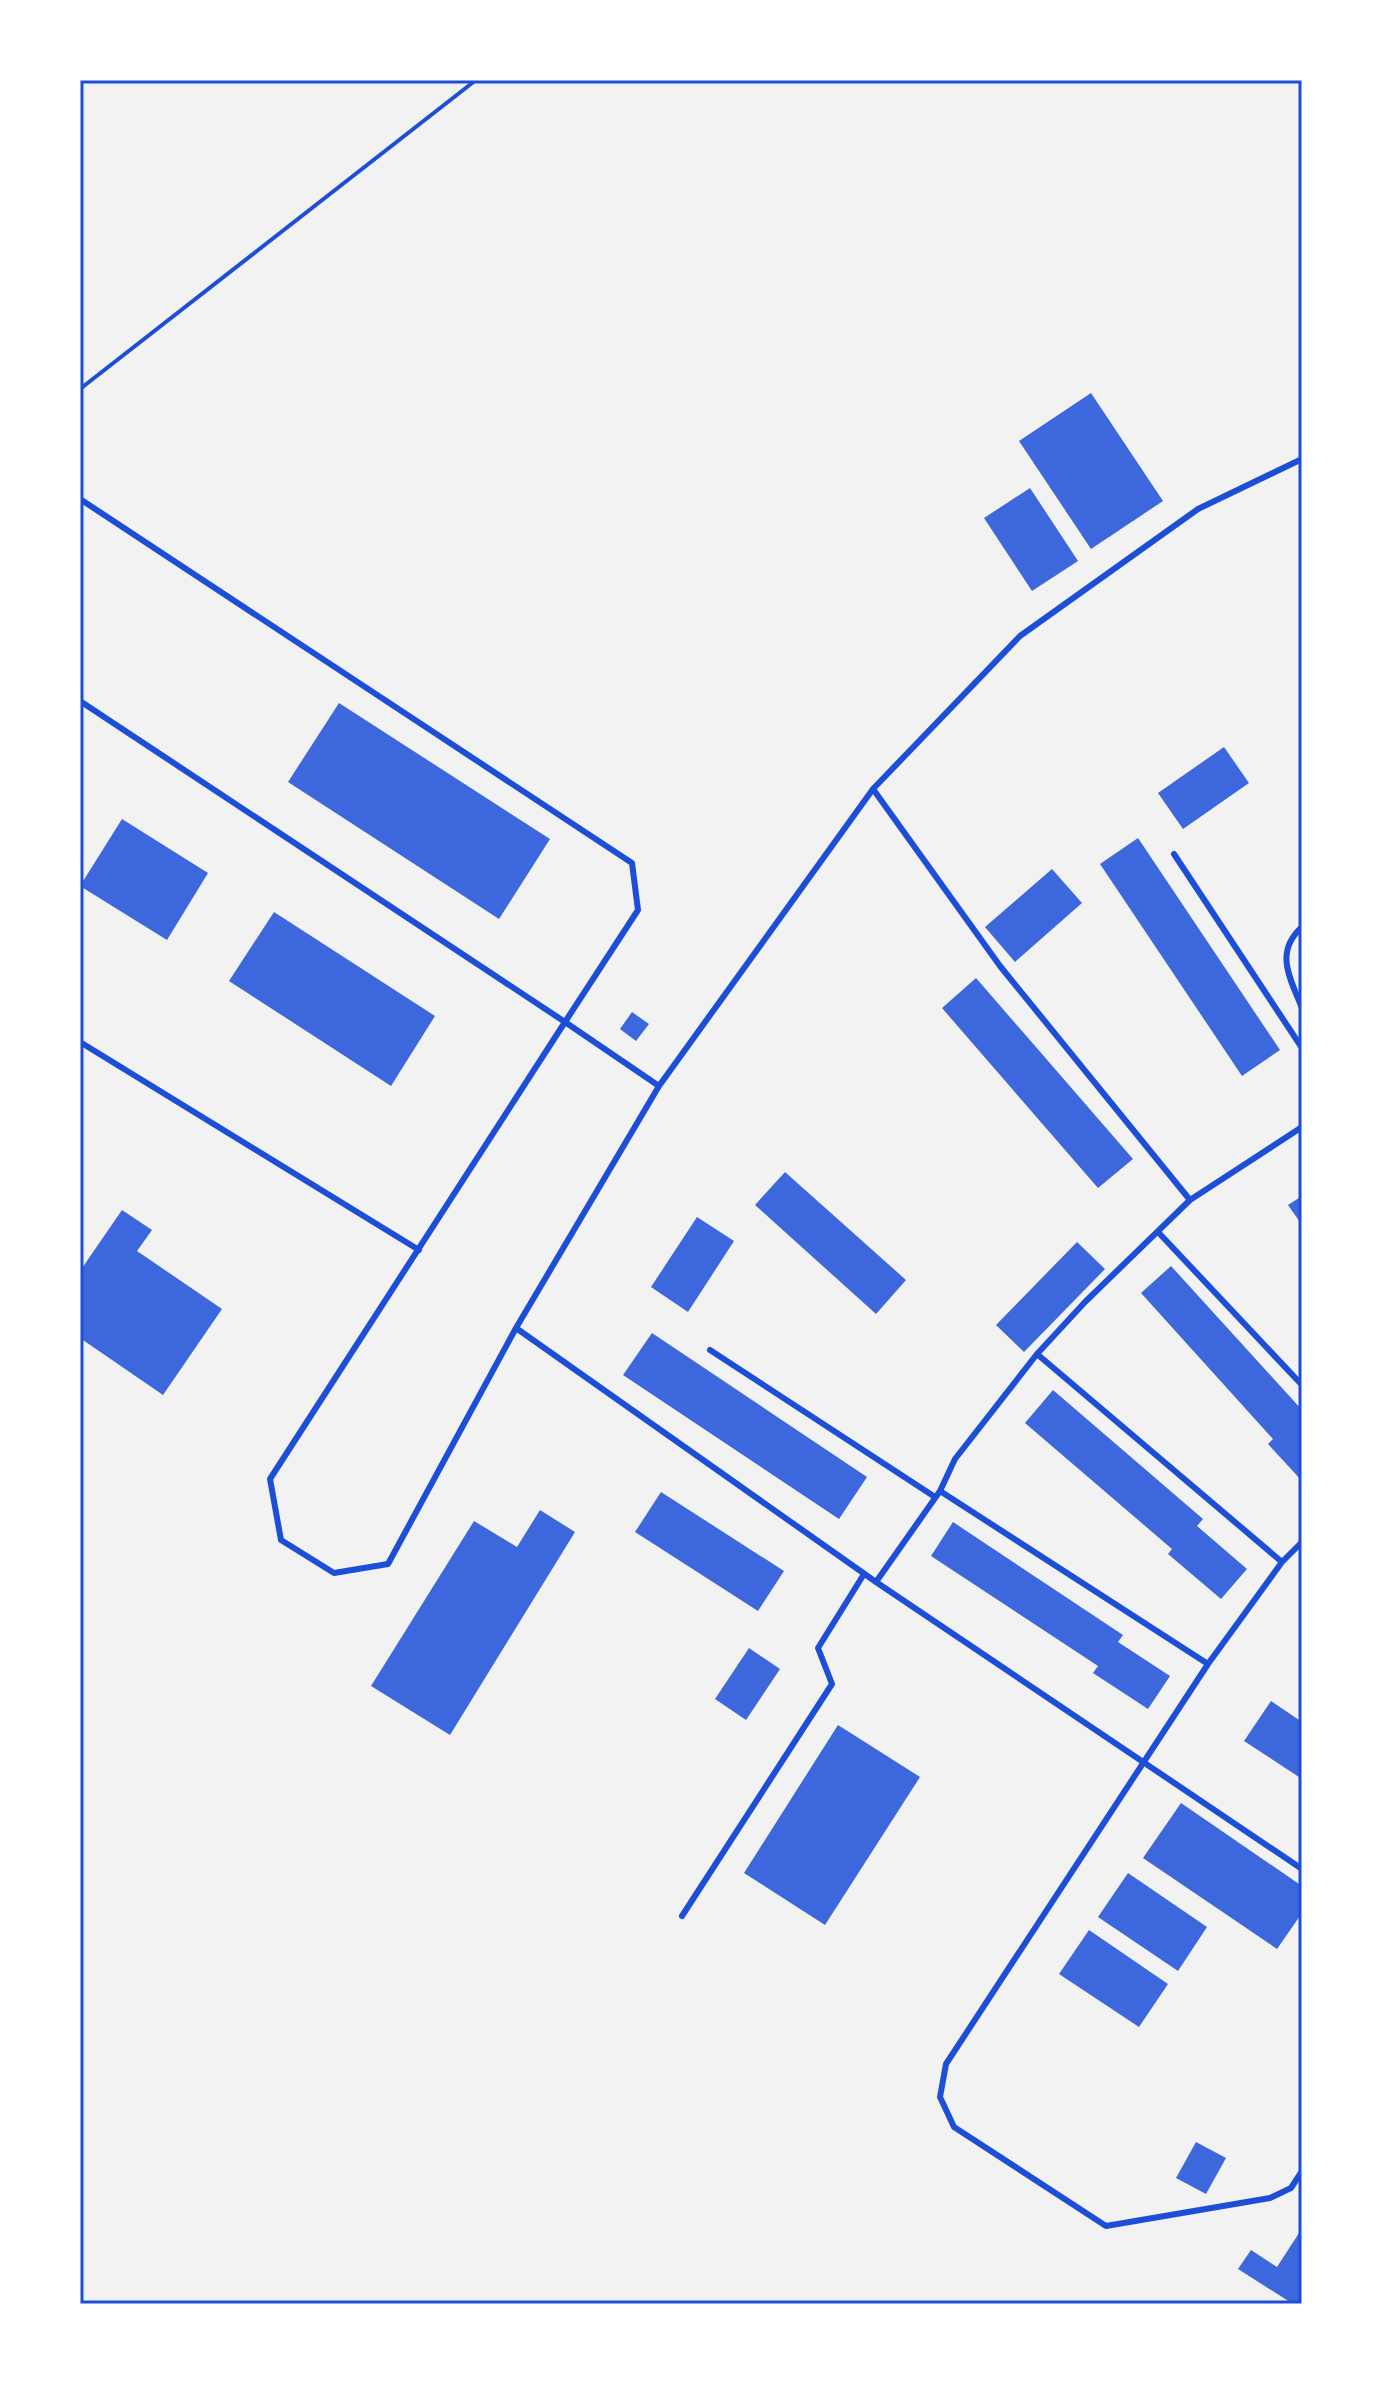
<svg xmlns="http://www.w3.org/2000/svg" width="1382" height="2384" viewBox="0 0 1382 2384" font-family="'Fira Sans Condensed',sans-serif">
	<rect width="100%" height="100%" fill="#f2f2f2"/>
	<path fill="#3d67dc" d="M1091 393 1163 501 1091 549 1019 441Z
		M1030 488 1078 561 1032 591 984 518Z
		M339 703 550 839 499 919 288 782Z
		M1224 747 1249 783 1183 829 1158 793Z
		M122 819 208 873 167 940 80 886Z
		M1138 838 1280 1050 1242 1076 1100 864Z
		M1052 869 1082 903 1015 962 985 927Z
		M274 912 435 1016 391 1086 229 981Z
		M976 978 1133 1159 1098 1188 942 1008Z
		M632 1012 649 1024 636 1041 620 1029Z
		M785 1172 906 1280 876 1314 755 1205Z
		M1302 1196V1225L1288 1205Z
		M122 1210 152 1230 137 1251 222 1309 163 1395 80 1338V1271Z
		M697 1217 734 1241 688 1312 651 1287Z
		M1077 1242 1105 1269 1024 1352 996 1325Z
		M1171 1266 1302 1410V1481L1268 1444 1273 1439 1141 1293Z
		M652 1333 867 1477 839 1519 623 1375Z
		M1053 1390 1203 1519 1197 1526 1247 1569 1221 1599 1168 1554 1172 1549 1025 1423Z
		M661 1492 784 1571 758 1611 635 1532Z
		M540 1510 575 1532 450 1735 371 1686 474 1521 517 1547Z
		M953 1522 1123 1635 1118 1642 1170 1676 1148 1709 1093 1673 1098 1666 931 1556Z
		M749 1648 780 1669 746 1720 715 1699Z
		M1271 1701 1302 1722V1779L1244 1741Z
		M838 1725 920 1777 825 1925 744 1873Z
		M1181 1803 1302 1886V1913L1277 1949 1143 1858Z
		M1128 1873 1207 1927 1178 1971 1098 1917Z
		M1089 1930 1168 1984 1139 2027 1059 1974Z
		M1196 2142 1226 2158 1206 2194 1176 2178Z
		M1299 2233 1302 2235V2304H1293L1238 2269 1251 2250 1277 2267Z"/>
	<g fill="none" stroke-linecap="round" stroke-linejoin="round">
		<path stroke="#1d4ed8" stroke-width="4" d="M80 389 476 80"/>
		<path stroke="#1d4ed8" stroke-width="6" d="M80 499 632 863 638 910 565 1022 80 701
			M873 789 1000 966 1190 1200
			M1174 854 1302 1048
			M1302 927C1274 952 1290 978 1302 1008
			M80 1042 419 1250
			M659 1086 565 1022 270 1479 281 1540 334 1573 388 1564 516 1328 659 1086 873 789 1020 636 1198 509 1302 459
			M1158 1232 1302 1385
			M516 1328 876 1582 1302 1869
			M710 1350 935 1497
			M1037 1354 1282 1562
			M940 1491 1208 1664
			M1302 1542 1282 1562 1208 1664 946 2064 940 2097 954 2127 1106 2226 1270 2198 1291 2188 1302 2171
			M876 1582 940 1491 955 1459 1037 1354 1085 1302 1190 1200 1302 1127
			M682 1916 832 1684 818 1648 864 1574"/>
	</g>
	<rect width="1382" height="2384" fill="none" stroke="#ffffff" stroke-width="164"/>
	<rect x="82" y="82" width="1218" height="2220" fill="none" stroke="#1d4ed8" stroke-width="3"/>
</svg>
